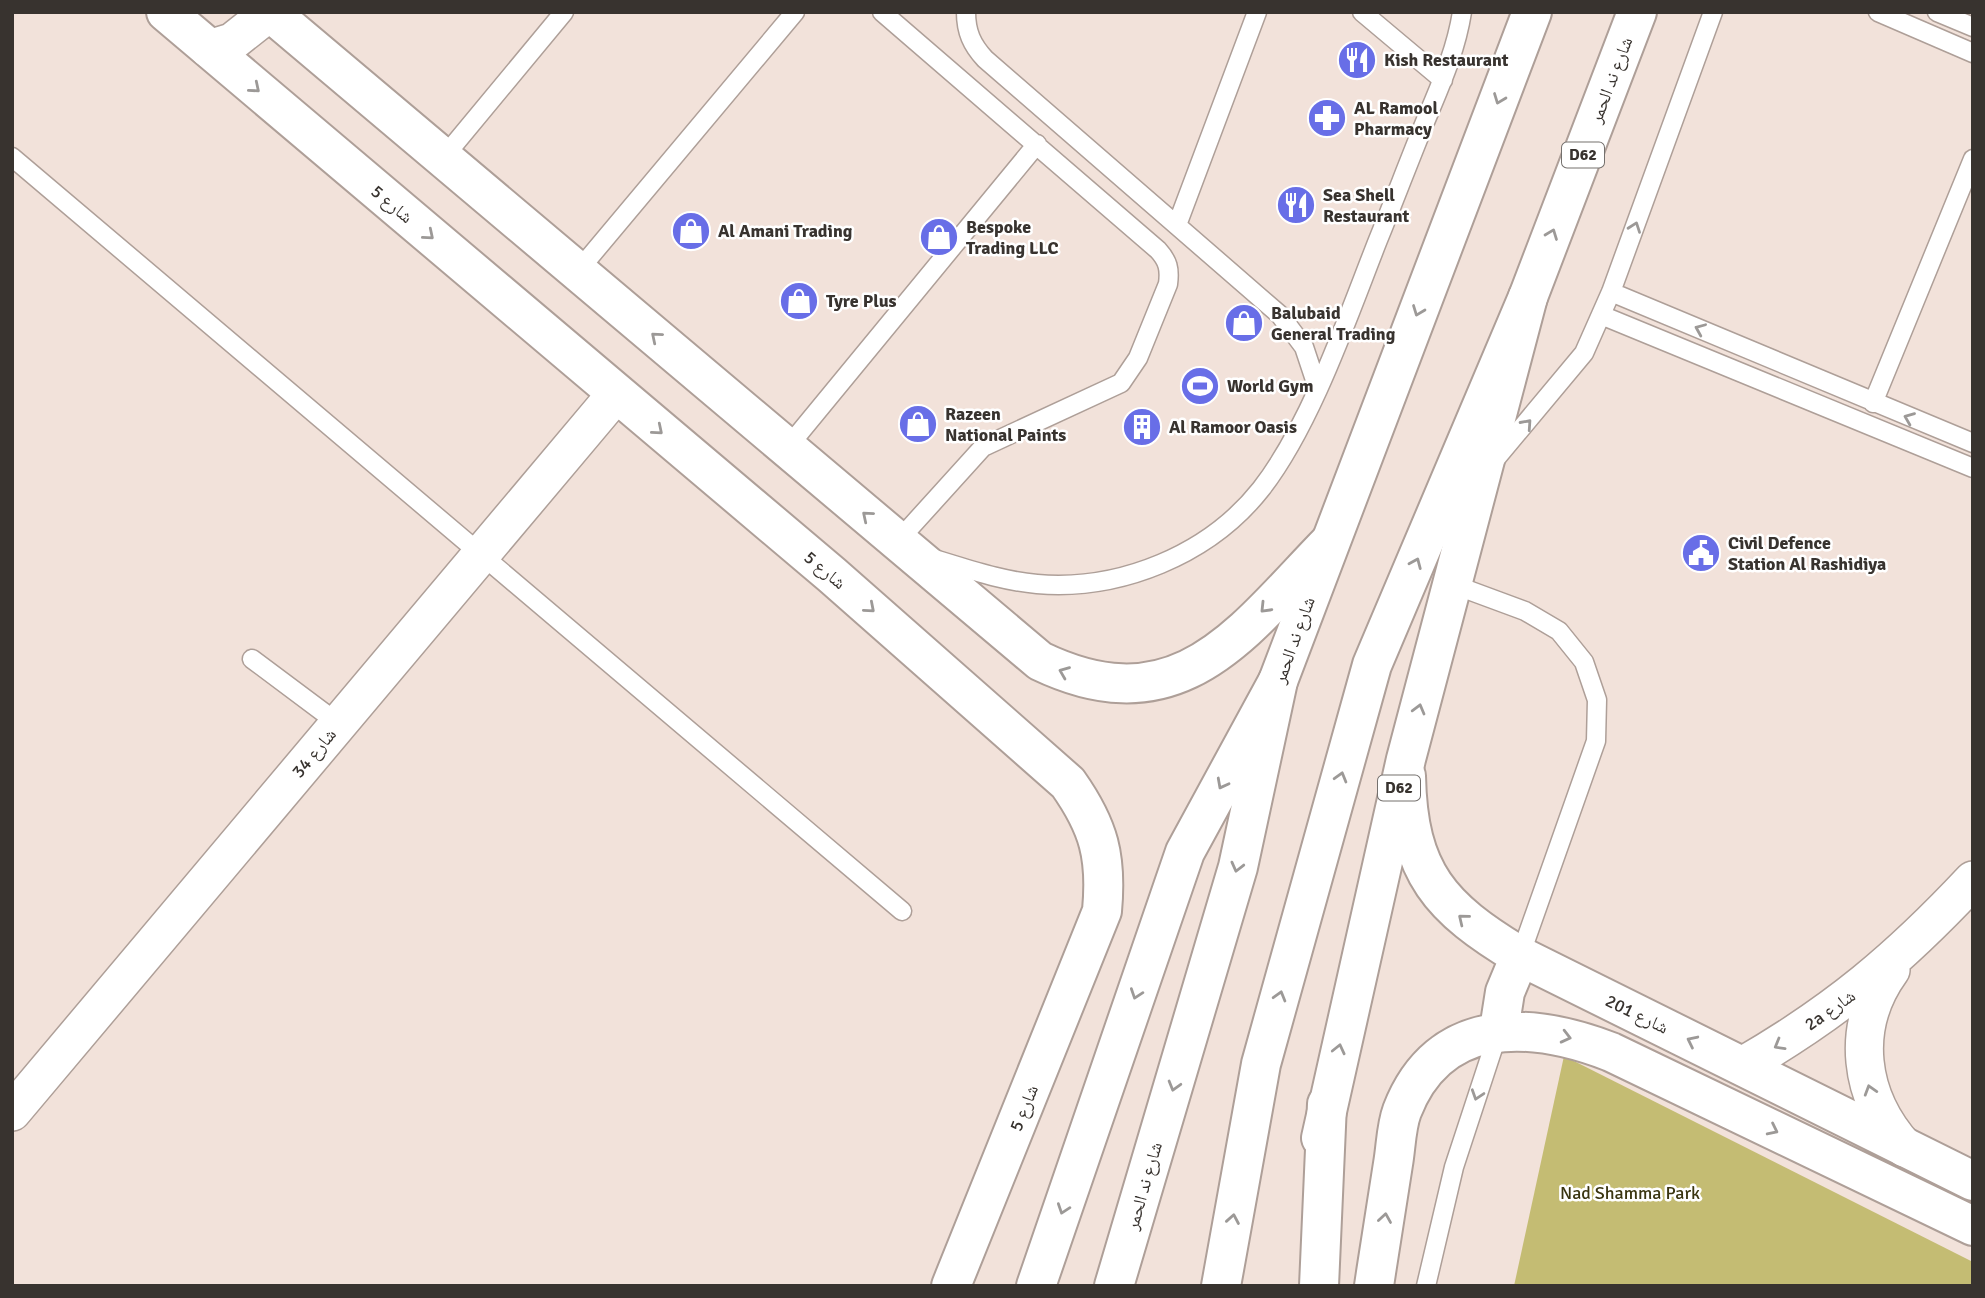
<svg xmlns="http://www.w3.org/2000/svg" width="1985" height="1298" viewBox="0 0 1985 1298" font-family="Signika,'Noto Naskh Arabic',sans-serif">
	<rect width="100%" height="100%" fill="#f2e2da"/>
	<path fill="#c4bc73" d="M1564 1056 1973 1262V1286H1514Z"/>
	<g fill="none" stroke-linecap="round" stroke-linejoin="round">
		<g stroke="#ae9f98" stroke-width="21">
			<path id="service" d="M882 12 1158 250C1168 261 1170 269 1168 284L1138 358 1121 383 983 447 897 542
				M966 12C966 32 972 45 985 59L1280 315 1304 347 1317 386
				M1362 12 1443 80
				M1878 12 1973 53
				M1937 12 1973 27
				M12 157 902 911
				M443 158 564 12
				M1177 225 1257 12
				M578 271 795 12
				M1611 292 1973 443
				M1601 315 1973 468
				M1873 403 1973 159
				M787 448 1037 144
				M1493 462 1584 353 1611 292 1713 12
				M934 559C968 569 1002 581 1037 584 1120 591 1209 555 1261 489 1311 425 1348 316 1378 240 1394 201 1409 161 1425 122 1440 86 1456 51 1462 12
				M1452 584 1525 611 1559 631 1584 662 1597 700 1596 741 1520 956
				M252 659 339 724
				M1426 1286 1454 1167 1498 1033"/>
		</g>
		<g stroke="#ae9f98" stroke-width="40">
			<path id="minor" d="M209 49 232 42 270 12
				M1891 970C1849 1028 1859 1097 1905 1148
				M1742 1066C1836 1012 1899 959 1973 880
				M12 1112 616 394"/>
		</g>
		<g stroke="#ae9f98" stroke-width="42">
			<path id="tertiary" d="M166 12 832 575 1068 783C1099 827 1107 857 1102 911L951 1286
				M270 12 1040 661C1180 728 1242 632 1330 542
				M1406 776C1408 873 1440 908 1520 956L1973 1181
				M1499 1030 1505 992 1520 956
				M1374 1286C1380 1245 1387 1204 1393 1164 1396 1147 1396 1127 1402 1111 1439 1015 1531 1021 1611 1052L1973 1226"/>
		</g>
		<g stroke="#ae9f98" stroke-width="42">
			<path id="primary" d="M1321 1138 1406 759 1528 297 1637 12
				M1114 1286 1238 867 1278 681 1532 12"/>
		</g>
		<g stroke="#ae9f98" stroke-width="42">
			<path id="motorway" d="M1036 1286 1185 852 1278 681
				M1221 1286 1261 1064 1372 665 1528 297
				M1319 1286 1327 1104"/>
		</g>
		<use href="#service" stroke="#fff" stroke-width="18"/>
		<use href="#minor" stroke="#fff" stroke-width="37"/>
		<use href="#tertiary" stroke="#fff" stroke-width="38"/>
		<use href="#primary" stroke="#fff" stroke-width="38"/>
		<use href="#motorway" stroke="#fff" stroke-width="38"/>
	</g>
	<defs><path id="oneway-chevron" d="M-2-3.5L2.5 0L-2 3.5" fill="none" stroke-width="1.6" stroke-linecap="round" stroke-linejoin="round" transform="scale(1.75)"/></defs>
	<g stroke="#9c9997">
		<use href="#oneway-chevron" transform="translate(255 88) rotate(40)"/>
		<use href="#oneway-chevron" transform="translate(1499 99) rotate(111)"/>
		<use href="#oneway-chevron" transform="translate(1635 227) rotate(-70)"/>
		<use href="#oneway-chevron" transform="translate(1552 234) rotate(-69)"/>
		<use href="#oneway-chevron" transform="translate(429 235) rotate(40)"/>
		<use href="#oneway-chevron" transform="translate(1418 311) rotate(111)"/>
		<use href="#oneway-chevron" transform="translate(1700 329) rotate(-157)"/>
		<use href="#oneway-chevron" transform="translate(656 337) rotate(-140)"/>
		<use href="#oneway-chevron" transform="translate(1909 418) rotate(-158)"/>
		<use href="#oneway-chevron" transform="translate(1527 424) rotate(-48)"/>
		<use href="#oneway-chevron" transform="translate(658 430) rotate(40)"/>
		<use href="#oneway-chevron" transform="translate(867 516) rotate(-140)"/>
		<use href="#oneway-chevron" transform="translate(1416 563) rotate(-67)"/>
		<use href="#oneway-chevron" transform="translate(870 608) rotate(41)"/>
		<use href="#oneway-chevron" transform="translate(1265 608) rotate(134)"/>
		<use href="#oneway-chevron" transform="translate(1064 672) rotate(-158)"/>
		<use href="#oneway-chevron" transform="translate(1419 709) rotate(-75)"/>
		<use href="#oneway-chevron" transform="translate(1341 777) rotate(-74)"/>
		<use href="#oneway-chevron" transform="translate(1222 784) rotate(118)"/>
		<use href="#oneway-chevron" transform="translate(1237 867) rotate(104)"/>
		<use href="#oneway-chevron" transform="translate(1463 919) rotate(-141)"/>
		<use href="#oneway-chevron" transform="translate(1136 994) rotate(109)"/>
		<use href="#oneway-chevron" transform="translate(1280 996) rotate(-74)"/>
		<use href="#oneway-chevron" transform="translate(1566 1037) rotate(14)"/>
		<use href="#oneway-chevron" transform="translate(1692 1041) rotate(-154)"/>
		<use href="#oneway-chevron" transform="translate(1779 1045) rotate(150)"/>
		<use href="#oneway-chevron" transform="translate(1339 1049) rotate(-77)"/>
		<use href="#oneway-chevron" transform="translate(1174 1086) rotate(106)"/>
		<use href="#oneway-chevron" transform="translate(1870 1090) rotate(-107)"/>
		<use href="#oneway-chevron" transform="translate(1477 1095) rotate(108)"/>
		<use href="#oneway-chevron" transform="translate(1773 1130) rotate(26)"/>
		<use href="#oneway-chevron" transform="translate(1063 1209) rotate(109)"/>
		<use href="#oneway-chevron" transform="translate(1385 1218) rotate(-81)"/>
		<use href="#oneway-chevron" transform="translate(1233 1219) rotate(-80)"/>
	</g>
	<defs>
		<g id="restaurant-disc" transform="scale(2.0125)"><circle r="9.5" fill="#686ee7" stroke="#fff"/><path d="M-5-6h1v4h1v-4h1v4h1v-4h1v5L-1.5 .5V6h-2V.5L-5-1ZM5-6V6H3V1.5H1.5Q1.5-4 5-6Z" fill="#fff"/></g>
		<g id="pharmacy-disc" transform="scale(2.0125)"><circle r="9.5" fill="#686ee7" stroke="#fff"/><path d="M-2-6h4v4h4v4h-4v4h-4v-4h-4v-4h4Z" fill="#fff"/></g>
		<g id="shop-disc" transform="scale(2.0125)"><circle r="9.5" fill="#686ee7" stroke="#fff"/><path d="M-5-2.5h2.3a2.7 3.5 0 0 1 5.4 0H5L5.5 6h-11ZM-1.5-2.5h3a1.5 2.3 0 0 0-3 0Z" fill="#fff"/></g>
		<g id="stadium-disc" transform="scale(2.0125)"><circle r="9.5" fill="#686ee7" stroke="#fff"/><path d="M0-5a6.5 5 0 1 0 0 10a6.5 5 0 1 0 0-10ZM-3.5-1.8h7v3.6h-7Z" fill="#fff"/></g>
		<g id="building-disc" transform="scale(2.0125)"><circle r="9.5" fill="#686ee7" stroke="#fff"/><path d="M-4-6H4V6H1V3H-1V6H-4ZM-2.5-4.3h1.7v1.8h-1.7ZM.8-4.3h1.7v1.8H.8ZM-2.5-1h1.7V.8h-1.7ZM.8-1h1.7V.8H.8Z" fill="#fff"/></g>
		<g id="civic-disc" transform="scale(2.0125)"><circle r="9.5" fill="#686ee7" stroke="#fff"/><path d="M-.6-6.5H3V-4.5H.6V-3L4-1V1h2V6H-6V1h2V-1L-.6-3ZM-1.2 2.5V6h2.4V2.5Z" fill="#fff"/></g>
	</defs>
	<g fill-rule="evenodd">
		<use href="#restaurant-disc" x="1357" y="60"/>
		<use href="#pharmacy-disc" x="1327" y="118"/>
		<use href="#restaurant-disc" x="1296" y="205"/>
		<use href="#shop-disc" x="691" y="231"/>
		<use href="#shop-disc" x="939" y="237"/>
		<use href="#shop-disc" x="799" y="301"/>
		<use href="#shop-disc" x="1244" y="323"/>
		<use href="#stadium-disc" x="1200" y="386"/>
		<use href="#shop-disc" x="918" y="424"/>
		<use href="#building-disc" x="1142" y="427"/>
		<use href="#civic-disc" x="1701" y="553"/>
	</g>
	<g text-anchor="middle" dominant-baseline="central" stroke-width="5" stroke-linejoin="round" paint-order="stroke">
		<g fill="#fff" stroke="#74706d" stroke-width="2">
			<rect x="1562" y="142.5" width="42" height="25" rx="5"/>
			<rect x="1378" y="775.5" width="42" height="25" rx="5"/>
		</g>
		<g font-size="16" font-weight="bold" fill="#38332f">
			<text x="1583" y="155">D62</text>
			<text x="1399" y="788">D62</text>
		</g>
		<g font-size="18" font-weight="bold" fill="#38332f" stroke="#fff" text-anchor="start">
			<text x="1384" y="60">Kish Restaurant</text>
			<text x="1354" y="108">AL Ramool<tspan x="1354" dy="21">Pharmacy</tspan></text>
			<text x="1323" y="195">Sea Shell<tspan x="1323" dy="21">Restaurant</tspan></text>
			<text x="966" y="227">Bespoke<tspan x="966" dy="21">Trading LLC</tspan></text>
			<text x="718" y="231">Al Amani Trading</text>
			<text x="826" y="301">Tyre Plus</text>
			<text x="1271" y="313">Balubaid<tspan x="1271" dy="21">General Trading</tspan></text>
			<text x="1227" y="386">World Gym</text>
			<text x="945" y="414">Razeen<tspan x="945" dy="21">National Paints</tspan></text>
			<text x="1169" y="427">Al Ramoor Oasis</text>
			<text x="1728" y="543">Civil Defence<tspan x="1728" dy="21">Station Al Rashidiya</tspan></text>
		</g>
		<g font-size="18" fill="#38332f" stroke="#fff">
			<text transform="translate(1611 80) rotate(-69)">شارع ند الحمر</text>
			<text transform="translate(392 204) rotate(40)">شارع 5</text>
			<text transform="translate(825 570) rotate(40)">شارع 5</text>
			<text transform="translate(1294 640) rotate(-70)">شارع ند الحمر</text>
			<text transform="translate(314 753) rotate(-50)">شارع 34</text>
			<text transform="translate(1830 1010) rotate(-35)">2a شارع</text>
			<text transform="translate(1637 1014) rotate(26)">شارع 201</text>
			<text transform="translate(1024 1108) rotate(-68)">شارع 5</text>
			<text transform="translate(1144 1186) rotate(-74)">شارع ند الحمر</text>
		</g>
		<g font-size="18" fill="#3a3510" stroke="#fff">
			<text x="1630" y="1193">Nad Shamma Park</text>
		</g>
	</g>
	<rect width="1985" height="1298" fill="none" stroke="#38332f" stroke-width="28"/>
</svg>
